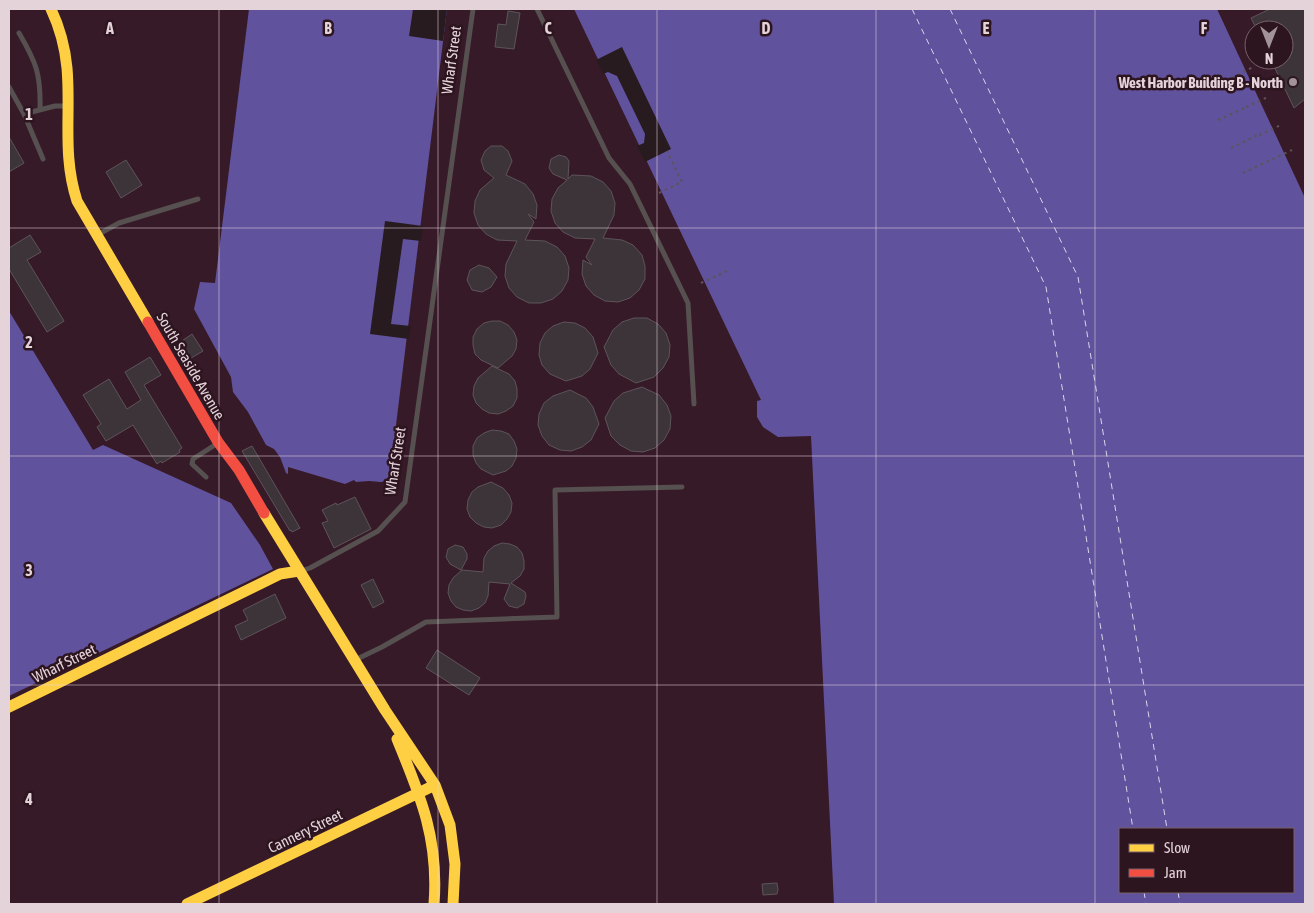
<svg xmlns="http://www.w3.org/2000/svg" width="1314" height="913" viewBox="0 0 1314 913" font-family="'Asap Condensed',sans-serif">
	<rect width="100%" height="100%" fill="#271b20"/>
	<path fill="#371a27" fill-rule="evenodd" d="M9 9H1305V904H9ZM1254 30H1284V60H1254ZM1120 829H1293V892H1120Z"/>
	<path fill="#61529d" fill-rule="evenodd" d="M249 9H447L390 474C384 486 379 481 369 481 364 481 360 482 356 482L354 480 345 484 288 467V474L286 473 280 457 274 449 266 445 248 412 233 392 231 377 194 309 200 282 215 283Z
		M574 9H1217L1305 198V904H834L811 436 778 437 763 427 757 417V401L761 400ZM1120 829H1293V892H1120Z
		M9 311 93 450 103 445 231 503 260 545 273 569 9 696Z"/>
	<path fill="#271b20" d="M413 9H447L443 41 409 36Z
		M622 47 671 149 645 162 637 146 644 143 645 134 617 76 608 72 603 74 596 60Z
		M385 221 423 226 421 241 403 239 391 324 411 326 409 339 370 334Z"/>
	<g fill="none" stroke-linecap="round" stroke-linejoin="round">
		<path stroke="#d8d6ed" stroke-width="1" stroke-dasharray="6 5" stroke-linecap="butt" d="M912 9 1046 287 1133 829
			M950 9 1078 277 1167 829
			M1144 892 1146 904
			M1178 892 1180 904"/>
	</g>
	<path fill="#3d343a" stroke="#5d545a" d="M1270 9H1305V99L1294 108 1271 60H1284V30H1257L1251 18Z
		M508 11 520 13 514 49 495 47 498 24 506 25Z
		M9 137 24 163 9 172Z
		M491 146H502L508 151 512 161 506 175 525 184 533 194 537 205 536 219 528 214 534 222 525 240 545 241 557 247 565 256 569 268 568 280 562 291 553 299 541 303H529L517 297 509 288 505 276 506 264 517 241 497 240 486 234 478 225 474 213 475 201 480 190 494 178 484 170 481 160 485 151Z
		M559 155 566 157 569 161 568 179 572 175 591 176 603 182 611 191 615 203 614 215 603 238 622 240 633 245 642 255 645 266V279L639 290 630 298 618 302 605 301 594 295 586 286 582 274 583 260 592 265 586 257 595 239 575 238 563 232 555 223 551 211 552 199 558 188 567 180 553 174 549 168 551 159Z
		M126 160 142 185 121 198 106 172Z
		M30 235 41 252 27 260 64 321 47 332 9 269V248Z
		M479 265 489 268 497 277 491 287 482 292 472 290 467 280 470 270Z
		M634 318H647L658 324 666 333 670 345 669 357 663 368 654 377 636 383 619 374 611 365 604 347 613 330 622 322Z
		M492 321H500L508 325 514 332 517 340 516 349 512 356 498 368 481 360 475 354 473 345V337L477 329 484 323Z
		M564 322 575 323 585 328 593 337 598 353 590 369 582 376 566 381 550 374 542 365 539 355 540 343 545 333 553 326Z
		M192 334 203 351 186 361 176 345Z
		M150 357 161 375 144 385 182 448 179 450 180 452 162 463 161 461 157 464 133 425 106 441 97 427 101 424 83 395 109 379 127 409 141 400 125 372Z
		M492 366 509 374 515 381 517 389V398L513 406 506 411 498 414 489 413 482 409 476 403 473 395 474 386 478 378Z
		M642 387 659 395 667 405 671 416 670 429 664 440 655 448 643 452 631 451 620 445 611 436 605 418 614 401 623 393Z
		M570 390 586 398 593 407 599 424 591 440 582 447 571 451 560 450 549 445 542 436 538 425 539 414 544 403 553 396Z
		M492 430 501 431 509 434 514 441 517 449 516 458 512 466 506 471 493 475 481 469 476 463 473 455V446L477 438 484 433Z
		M252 446 300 528 292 532 291 530 290 531 242 451Z
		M491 482 503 488 509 495 512 503 511 512 507 519 501 525 492 528 484 527 476 523 470 517 467 509 468 500 472 492 478 487Z
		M355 497 371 529 334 548 322 523 328 521 322 510 336 503 337 505Z
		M502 543 510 544 517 547 522 553 524 561V569L520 576 511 583 525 592 526 596 524 604 517 608 509 606 504 599 510 584 489 582 488 596 485 603 479 608 471 611 463 610 456 607 451 601 448 593 449 585 453 578 462 570 483 572 484 558 488 551 494 546Z
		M455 545 463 547 467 554V559L461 570 450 564 446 557 448 549Z
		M373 579 384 602 373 608 361 585Z
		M275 594 286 618 241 640 235 626 248 620 243 610Z
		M437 650 480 678 469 695 426 668Z
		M777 883 778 890 777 894 763 895 762 884Z"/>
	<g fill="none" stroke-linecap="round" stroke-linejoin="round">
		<path stroke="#5c5456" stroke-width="2" stroke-dasharray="2.5 4" stroke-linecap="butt" d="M1226 81 1253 67
			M1205 91 1226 81
			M1246 107 1268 97
			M1218 120 1245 108
			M1259 135 1281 125
			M1231 148 1258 135
			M1243 173 1292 150
			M659 193 682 182 667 151
			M701 283 727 271"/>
		<path stroke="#565050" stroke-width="5" d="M537 9 609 158 630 184 688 303 694 404
			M19 33C36 62 41 74 40 109
			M9 87 24 114 55 106H67
			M24 114 43 159
			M97 235 119 223 198 199
			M206 477 192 464 193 459 218 443
			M301 571 310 568 378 531 405 502 473 9
			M355 660 382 647 426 622 557 617 555 490 682 487"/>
		<path stroke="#ffcf43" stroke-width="11" d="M51 9C60 28 65 47 67 68 71 114 62 155 77 201L148 322
			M264 513 385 710 435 785 450 825 455 864 453 904
			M9 707 280 574 299 571
			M397 739C421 797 439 840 434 904
			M187 904 435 785"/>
		<path stroke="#f24e42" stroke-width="11" d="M148 322 218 442 239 470 264 513"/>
	</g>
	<path fill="none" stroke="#e5d3da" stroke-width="1" stroke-opacity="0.55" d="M219 9V904M438 9V904M657 9V904M876 9V904M1095 9V904M9 228H1305M9 456H1305M9 685H1305"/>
	<circle fill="#a29399" stroke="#2d151f" stroke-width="2" cx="1293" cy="82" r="5"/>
	<g text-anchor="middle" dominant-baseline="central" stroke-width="5" stroke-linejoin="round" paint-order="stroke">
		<g font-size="15" fill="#e5d3da" stroke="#2d151f">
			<text transform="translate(451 60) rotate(-82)">Wharf Street</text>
			<text transform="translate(191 366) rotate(60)">South Seaside Avenue</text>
			<text transform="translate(395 461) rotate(-81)">Wharf Street</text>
			<text transform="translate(64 663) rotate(-26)">Wharf Street</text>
			<text transform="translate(305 831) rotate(-26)">Cannery Street</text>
		</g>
		<g font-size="15" font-weight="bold" fill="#e5d3da" stroke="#2d151f" text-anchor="end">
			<text x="1283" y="82">West Harbor Building B - North</text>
		</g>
	</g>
	<g font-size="16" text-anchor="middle" font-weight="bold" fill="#e5d3da" stroke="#2d151f" stroke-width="5" stroke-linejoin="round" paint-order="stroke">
		<text x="110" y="34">A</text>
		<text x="328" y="34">B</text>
		<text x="548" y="34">C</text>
		<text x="766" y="34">D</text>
		<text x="986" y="34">E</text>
		<text x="1204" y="34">F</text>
		<text x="29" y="120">1</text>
		<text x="29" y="348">2</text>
		<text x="29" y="576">3</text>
		<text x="29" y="805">4</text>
	</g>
	<rect width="1314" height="913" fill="none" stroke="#e5d3da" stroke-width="20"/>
	<rect x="1119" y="828" width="175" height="65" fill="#2d151f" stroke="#77616a"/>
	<rect x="1129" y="844" width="25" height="8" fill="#ffcf43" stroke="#77616a"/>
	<text x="1164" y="853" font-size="15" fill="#e5d3da">Slow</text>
	<rect x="1129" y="869" width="25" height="8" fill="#f24e42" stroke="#77616a"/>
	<text x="1164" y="878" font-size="15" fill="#e5d3da">Jam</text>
	<g transform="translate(1269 45) rotate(180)"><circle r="24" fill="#2d151f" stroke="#77616a"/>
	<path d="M0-4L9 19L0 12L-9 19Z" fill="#a29399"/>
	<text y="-8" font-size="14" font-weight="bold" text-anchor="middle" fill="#e5d3da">N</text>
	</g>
</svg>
